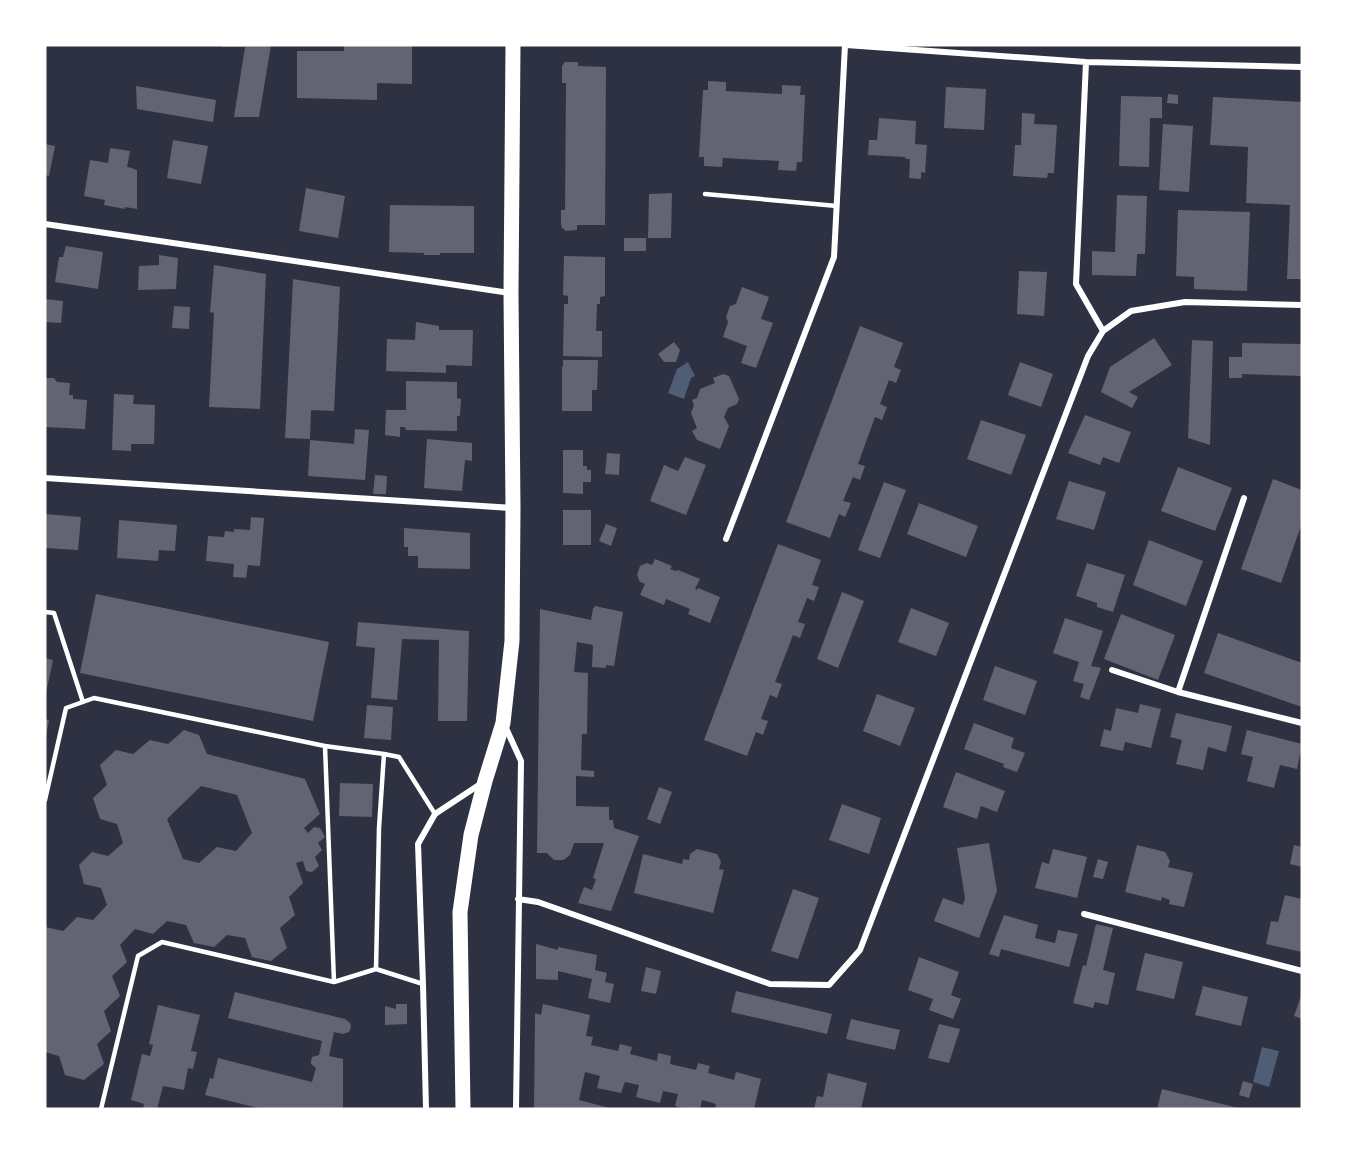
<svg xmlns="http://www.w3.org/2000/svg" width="1347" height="1154" viewBox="0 0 1347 1154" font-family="Raleway,sans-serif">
	<rect width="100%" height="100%" fill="#2d3142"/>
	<path fill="#4f5d75" d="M688 362 695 376 691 378 684 399 668 393 677 369Z
		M1262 1047 1279 1051 1269 1087 1253 1082Z"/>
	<path fill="#626471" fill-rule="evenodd" d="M222 45H271L259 117H234L245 47H222Z
		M344 45H412V84L377 83V100L297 98V51H344Z
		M565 62H578V66L606 67 605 225H577V230L566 231 562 228 561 224V210H565L566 83H562V66Z
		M708 81 726 82V91L782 94V85L801 86 800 95H805L802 162H797L796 171 778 170 779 161 723 158 722 167 704 166V157H699L703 90H708Z
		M136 86 216 100 213 122 137 109Z
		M946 87 986 89 984 130 944 128Z
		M1168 94 1178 95V104L1167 103Z
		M1121 96 1162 97V118H1150L1149 167 1119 166Z
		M1213 97 1302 102V279H1287L1290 205 1246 203 1248 147 1210 145Z
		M1022 113 1035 114 1034 124 1057 125 1054 173H1048L1047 178 1013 176 1015 145H1021Z
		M879 118 916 121 915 144 927 145 925 173 921 172V179L909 178 910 159H906L905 157 868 155 869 140H877Z
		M1163 124 1193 126 1189 192 1159 190Z
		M173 140 208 146 201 184 167 178Z
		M45 144 55 146 49 176 45 175Z
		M110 148 130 151 127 167 133 168V169L137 170V209L125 207V209L104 205 105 200 84 196 90 160 108 163Z
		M306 188 345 196 338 238 299 231Z
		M672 193 671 238H648L649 194Z
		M1117 195 1147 196 1145 254H1137L1136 276 1092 275V251L1115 252Z
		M390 205 474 206V253H440V255H424V253L389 252Z
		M1178 210 1250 212 1247 291 1194 289V277L1176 276Z
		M624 238H646V251H624Z
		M66 246 103 252 98 289 55 282 59 257H63Z
		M159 255 178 258 176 289 138 290 139 266 159 265Z
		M564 256 605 257V296L600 297V304H597L596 331H602V357L563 356 564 304H568V296L563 295Z
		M214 265 266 274 260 409 209 407 214 313 210 312Z
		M1019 271 1047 272 1044 316 1017 314Z
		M293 279 340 287 334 411 311 410 310 439 285 438Z
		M742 287 769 297 761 319 773 323 756 368 741 363 747 346 723 337 728 322 726 317 730 306 736 304Z
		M45 299 63 301 61 323 45 322Z
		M174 306 190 307 189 329 172 328Z
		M416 322 439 326V330H473L472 366 446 365V373L386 371 387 339 415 340Z
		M860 326 903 343 894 367 901 370 896 383 889 380 880 404 887 407 882 420 875 417 858 464 865 466 860 480 853 477 843 501 851 503 845 517 839 514 830 538 786 522Z
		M1154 338 1172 365 1129 392 1138 397 1132 408 1101 392 1110 367Z
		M1192 340 1213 341 1210 445 1188 438Z
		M674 342 680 350 676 362H664L658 354Z
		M1242 343 1302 344V376L1242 374V378H1229V357H1242Z
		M563 360H598L597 390H592V411H562V367H563Z
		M1020 362 1053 374 1041 407 1008 395Z
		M723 374 729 376 739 399 737 404 728 408 724 417 729 426 720 449 697 440 692 431 697 428 691 413 694 405 692 400 697 398 700 389 715 383 713 378Z
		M45 378H54L57 382 70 383 69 395H73V399L87 400 85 429 45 427Z
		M406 381 457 382V398L461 399 460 416H457V431L406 430 405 427H400V437L385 435 386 410H406Z
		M114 394 134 395 133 404 155 405 154 444H131V451L112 450Z
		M1085 415 1131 432 1119 463 1103 457 1100 465 1068 453Z
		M981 420 1026 435 1011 475 967 459Z
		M355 429 369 430 365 480 308 476 310 440 354 444Z
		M427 439 472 443V461L465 460 462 491 424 488Z
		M563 450H583V466H587V470H591V482H583V494L563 493Z
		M607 453 620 454 619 475 605 474Z
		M685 457 706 465 686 515 650 501 664 465 678 471Z
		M1178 467 1232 488 1215 531 1161 511Z
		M375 475 387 476 386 494H373Z
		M1273 479 1302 490V523L1281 583 1241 569Z
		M1069 481 1106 492 1094 530 1056 519Z
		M884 482 906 490 880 558 858 550Z
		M919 503 978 526 966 557 907 534Z
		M563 510H591V545H563Z
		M45 514 81 517 78 550 45 548Z
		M251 517 264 518 260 566 248 565 246 578 233 577 234 564 206 561 208 536 224 537 225 531 234 532V529L250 530Z
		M119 520 177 525 175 551 159 550 158 561 117 558Z
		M606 524 617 528 611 546 599 541Z
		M404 528 470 533V569L418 568V556H408V547H404Z
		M1149 540 1203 561 1186 606 1133 585Z
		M778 544 821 560 812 585 819 587 814 601 807 598 798 622 805 624 800 638 793 635 775 682 782 684 777 698 770 695 761 719 768 721 763 735 756 732 747 756 704 740Z
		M655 559 672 566 670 569 676 571 678 570 700 579 695 589 697 590 698 588 720 597 710 623 688 614 690 609 666 599 664 605 640 595 645 584 640 582 637 575 640 566 647 563 652 565Z
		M1087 563 1125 575 1113 612 1097 607V603L1076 596Z
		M842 592 864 601 838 668 817 659Z
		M96 594 329 642 313 721 80 673Z
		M595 606 623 612 614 666 606 665V668L592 667 593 645 577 642 574 672 588 673 587 734H582L581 770 594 771V777L576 776V806L609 807V820H613L614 828 639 836 611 911 578 903 584 887 592 890 596 879 593 878 604 843H574L570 855 565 859 562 860H554L547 853H537L540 609 591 620 593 609Z
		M911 608 949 623 936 656 898 642Z
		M1121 614 1175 635 1158 680 1104 659Z
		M1065 618 1103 631 1091 666 1101 668 1089 700 1080 697 1084 684 1073 681 1079 662 1053 653Z
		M358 622 469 631 467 721H438L439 640 402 639 397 700 371 698 375 648 356 646Z
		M1218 633 1302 663V707L1204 673Z
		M45 658 53 660 46 693H45Z
		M995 666 1037 681 1025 715 983 700Z
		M877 694 915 708 900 746 863 731Z
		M1140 704 1161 709 1151 748 1125 742 1123 751 1100 746 1104 729 1111 731 1116 708 1138 713Z
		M367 705 393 707 391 740 364 738Z
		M1176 713 1232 726 1226 752 1208 747 1203 770 1176 764 1182 740 1170 737Z
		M45 719 49 720 46 736 45 735Z
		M974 723 1014 738 1011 748 1025 753 1017 772 1003 767 1004 764 964 749Z
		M184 730 199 735 207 754 305 779 320 814 304 828 308 833 314 827 320 828 325 837 318 843 322 850 315 857 319 866 312 872 306 871 303 861 296 863 303 883 289 897 295 915 280 928 287 948 271 961 252 957 245 938 227 935 214 947 194 943 186 925 167 921 153 934 135 929 120 945 127 962 112 976 120 996 104 1011 111 1031 97 1044 104 1064 84 1080 65 1075 59 1056 45 1052V927L63 931 77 917 93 920 107 905 101 888 84 884 79 865 92 852 108 856 123 843 117 824 100 819 93 798 107 785 100 765 116 750 133 754 150 740 168 744ZM201 786 237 795 252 833 236 851 217 847 199 863 183 859 167 819Z
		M1247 730 1302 744 1297 769 1280 765 1274 788 1247 781 1253 757 1241 754Z
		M956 772 1005 791 997 812 981 806 977 819 943 807Z
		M340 783 373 784 372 817 339 816Z
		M659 787 672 792 660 824 647 819Z
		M842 804 881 818 869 854 829 840Z
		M989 843 997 891 979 938 934 921 943 898 963 905 965 898 957 848Z
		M1137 845 1165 852 1170 861 1168 867 1193 873 1184 907 1169 904 1170 900 1162 897 1161 901 1125 892Z
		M1294 845 1302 847V867L1290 864Z
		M697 849 717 854 721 862 719 869 724 870 713 913 634 893 643 854 682 864 683 859 689 860 690 854Z
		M1053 849 1087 857 1077 898 1035 888 1042 862 1049 864Z
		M1098 859 1108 862 1103 879 1093 877Z
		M793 889 819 898 798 959 771 951Z
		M1285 895 1302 899V952L1266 944 1271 921 1278 922Z
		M1004 915 1038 925 1035 938 1055 943 1058 930 1078 934 1069 967 1001 949 999 957 989 954Z
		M1096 924 1113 928 1103 970 1115 973 1108 1005 1095 1002 1093 1008 1073 1003 1083 965 1086 966Z
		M536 944 558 950V947L597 955 595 970 607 973 605 982 614 984 610 1003 588 998 592 979 558 971V980L536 979Z
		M1145 953 1183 962 1174 999 1136 990Z
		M919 957 959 972 951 995 961 999 953 1019 929 1010 933 999 908 990Z
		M646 967 661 971 656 994 641 991Z
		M1203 986 1248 997 1241 1026 1195 1015Z
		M736 991 832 1014 827 1034 731 1012Z
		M235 992 345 1019 350 1023 351 1027 349 1032 343 1034 334 1032 329 1056 343 1059V1109H312L306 1108V1109H262L205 1095 210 1078 213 1079 218 1058 312 1082 316 1068 311 1064V1061L312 1057 319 1055 322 1041 228 1018Z
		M1302 993V1019L1294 1016Z
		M396 1004H407V1024L385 1025V1006L396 1009Z
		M543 1004 590 1015 586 1036 593 1037 591 1045 618 1051 620 1044 632 1047 630 1054 657 1061 658 1053 671 1056 670 1064 696 1070 698 1063 710 1066 708 1073 734 1080 736 1072 761 1079 754 1109H715L716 1104 702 1100 700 1109H686L675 1106 678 1094 663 1091 660 1103 636 1097 639 1085 625 1082 621 1093 597 1088 600 1076 585 1072 579 1100 613 1109H534L535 1013 541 1015Z
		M158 1005 200 1015 191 1051 197 1052 193 1069 188 1068 184 1090 163 1086 157 1109H143L144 1104 131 1100 142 1054 150 1056 153 1045 149 1044Z
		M851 1019 900 1030 895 1050 846 1039Z
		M939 1024 960 1029 949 1063 928 1058Z
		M828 1073 867 1083 861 1109H814L817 1096 823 1097Z
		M1243 1081 1253 1084 1249 1098 1239 1095Z
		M1162 1089 1238 1108 1237 1109H1157Z"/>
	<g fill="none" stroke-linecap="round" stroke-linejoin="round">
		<path stroke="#fff" stroke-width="4.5" d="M705 194 837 206
			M45 612 54 613 83 702
			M325 746 384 754
			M45 800 66 708 94 698 325 746 334 982 162 942 138 956 101 1109
			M376 969 423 984
			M334 982 376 969 379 828 384 754 399 757 435 814"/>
		<path stroke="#fff" stroke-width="6" d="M846 45 1086 62 1302 67
			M1086 62 1076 284 1103 331
			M45 224 510 293
			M45 478 512 508
			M726 539 834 257 845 45
			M1112 670 1178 692 1302 723
			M1178 692 1244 498
			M505 726 521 761 516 1109
			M518 899 538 902 770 984 829 985 860 950 1088 356 1103 331 1131 311 1185 302 1302 305
			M1084 914 1302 971
			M426 1109 423 984 418 844 435 814 482 783"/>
		<path stroke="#fff" stroke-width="15" d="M463 1109 460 912 471 835 485 781 503 723 512 641 513 508 511 293 513 45"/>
	</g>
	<rect width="1347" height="1154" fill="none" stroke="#ffffff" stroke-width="93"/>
</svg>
